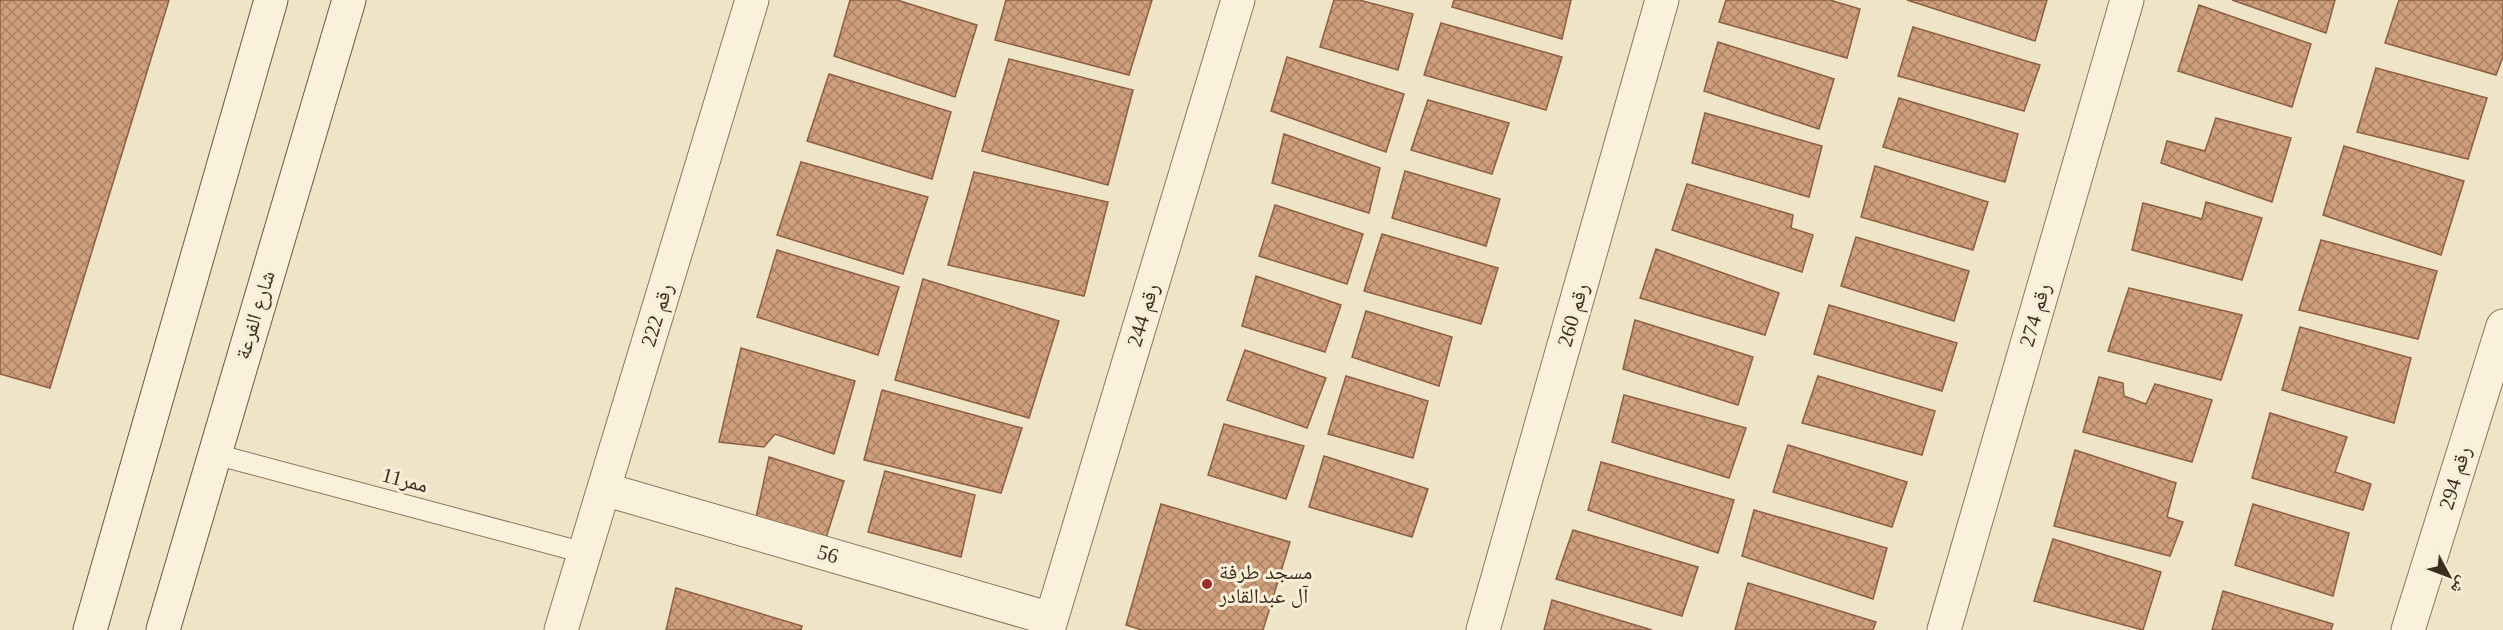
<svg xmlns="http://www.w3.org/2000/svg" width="2503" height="630" viewBox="0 0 2503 630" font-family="'Times New Roman','Noto Naskh Arabic',serif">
	<defs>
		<pattern id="building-cross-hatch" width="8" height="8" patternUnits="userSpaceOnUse" patternTransform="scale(1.5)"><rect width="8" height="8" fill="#cf9f7d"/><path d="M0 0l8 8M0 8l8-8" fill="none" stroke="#a98266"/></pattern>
	</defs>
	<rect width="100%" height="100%" fill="#f0e4c8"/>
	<path fill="url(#building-cross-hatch)" stroke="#8d5f41" stroke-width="1.5" d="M0 0H169L50 388 0 374Z
		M850 0H897L977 25 955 97 834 56Z
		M1006 0H1152L1129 75 995 40Z
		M1334 0H1359L1413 14 1398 70 1320 47Z
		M1454 0H1571L1562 39 1452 7Z
		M1726 0H1830L1860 9 1847 58 1719 22Z
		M1907 0H2047L2035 41Z
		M2232 0H2335L2326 33Z
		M2399 0H2503V57L2496 75 2385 43Z
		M2199 5 2311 44 2292 107 2178 71Z
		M1441 23 1562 57 1546 110 1424 75Z
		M1913 27 2040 65 2024 111 1898 76Z
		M1718 42 1834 79 1819 129 1704 91Z
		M1287 57 1404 94 1386 152 1271 111Z
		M1009 59 1133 90 1108 185 982 151Z
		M2376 68 2487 98 2468 159 2357 132Z
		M829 74 951 112 932 179 807 141Z
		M1899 98 2018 134 2005 182 1883 147Z
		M1428 100 1509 123 1492 174 1411 150Z
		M1705 113 1822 146 1809 197 1692 163Z
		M2216 118 2291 138 2272 202 2161 163 2167 141 2205 151Z
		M1284 134 1380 168 1369 213 1272 183Z
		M2344 146 2464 181 2441 255 2323 215Z
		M801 162 928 197 903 274 777 235Z
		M1875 166 1988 202 1973 250 1861 217Z
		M1405 171 1500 199 1486 246 1392 218Z
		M974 172 1108 202 1084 296 948 265Z
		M1687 184 1793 215 1791 228 1813 235 1802 272 1672 230Z
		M2206 202 2262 218 2242 280 2132 250 2143 203 2202 219Z
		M1275 205 1363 234 1347 284 1259 256Z
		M1382 234 1498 268 1481 324 1364 291Z
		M1856 237 1969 271 1954 321 1841 286Z
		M2321 240 2437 271 2418 339 2299 310Z
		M1656 249 1779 293 1765 335 1640 298Z
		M777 250 899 287 878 355 757 317Z
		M1256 276 1341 305 1325 352 1242 326Z
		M923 279 1059 321 1029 418 895 380Z
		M2129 288 2242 315 2221 380 2108 351Z
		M1829 305 1957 343 1942 391 1814 354Z
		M1366 311 1452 337 1439 386 1352 357Z
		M1635 320 1753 357 1738 405 1623 369Z
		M2300 327 2411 358 2394 423 2282 390Z
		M741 348 855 381 834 454 775 434 764 447 719 442Z
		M1245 350 1326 378 1307 428 1227 400Z
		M1346 376 1428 401 1413 458 1328 434Z
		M1818 376 1935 411 1922 455 1802 423Z
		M2099 377 2123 383 2124 396 2146 404 2155 384 2212 400 2192 462 2083 432Z
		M882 390 1022 428 1001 493 864 460Z
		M1624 395 1746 428 1729 478 1612 442Z
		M2270 413 2347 437 2335 472 2371 484 2363 510 2252 478Z
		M1224 424 1304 446 1286 499 1208 475Z
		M1788 445 1907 482 1892 527 1773 492Z
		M2075 450 2176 483 2167 517 2183 522 2170 556 2054 526Z
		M1324 456 1428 489 1412 537 1309 507Z
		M769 457 844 481 825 541 755 522Z
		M1601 462 1734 500 1718 553 1588 510Z
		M885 471 975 495 961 557 868 532Z
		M1161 504 1290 542 1263 630H1142L1126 625Z
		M2253 504 2349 533 2333 596 2235 565Z
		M1754 510 1887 548 1873 599 1742 556Z
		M1573 530 1698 567 1682 616 1556 579Z
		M2053 539 2161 572 2143 630 2034 601Z
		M1748 583 1876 622 1873 630H1735Z
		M676 588 802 626 801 630H666Z
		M2223 591 2333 624 2331 630H2212Z
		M1552 600 1652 630H1544Z"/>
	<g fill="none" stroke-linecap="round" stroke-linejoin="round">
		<g stroke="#8d765c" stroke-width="22">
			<path id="lane" d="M214 454 585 553"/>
		</g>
		<g stroke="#8d765c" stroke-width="35">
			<path id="street" d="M604 489 1051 619
				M561 630 752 0
				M1048 630 1238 0
				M1483 630 1662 0
				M1944 630 2127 0
				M2408 630 2503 326"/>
		</g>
		<g stroke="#6f573f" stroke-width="35">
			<path id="secondary" d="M90 630 271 0
				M163 630 349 0"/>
		</g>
		<use href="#lane" stroke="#faf1dc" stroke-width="20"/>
		<use href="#street" stroke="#faf1dc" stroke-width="33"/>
		<use href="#secondary" stroke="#faf1dc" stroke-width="33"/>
	</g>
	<circle fill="#9e2a2b" stroke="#f7eed8" stroke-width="2" cx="1207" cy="584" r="6"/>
	<g text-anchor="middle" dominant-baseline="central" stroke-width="6" stroke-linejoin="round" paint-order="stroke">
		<g font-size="21" fill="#3d2e20" stroke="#f7eed8">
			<text transform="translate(255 315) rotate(-73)">شارع الفرعة</text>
			<text transform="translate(657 315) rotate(-73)">رقم 222</text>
			<text transform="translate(1143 315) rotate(-73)">رقم 244</text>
			<text transform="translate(1573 315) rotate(-74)">رقم 260</text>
			<text transform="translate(2035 315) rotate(-74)">رقم 274</text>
			<text transform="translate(2455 478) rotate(-73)">رقم 294</text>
			<text transform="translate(405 480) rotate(15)">ممر11</text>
			<text transform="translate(828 554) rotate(16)">56</text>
		</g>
		<g font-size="21" fill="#3d2e20" stroke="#f7eed8" text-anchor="start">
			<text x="1219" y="572">مسجد طرفة<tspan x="1219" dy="24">آل عبدالقادر</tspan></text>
		</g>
	</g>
	<g transform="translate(2449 576) rotate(131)" stroke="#f7eed8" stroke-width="4.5" paint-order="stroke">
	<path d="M0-4.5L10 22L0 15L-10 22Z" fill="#3d2e20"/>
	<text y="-9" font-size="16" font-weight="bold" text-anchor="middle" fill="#3d2e20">ش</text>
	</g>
</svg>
